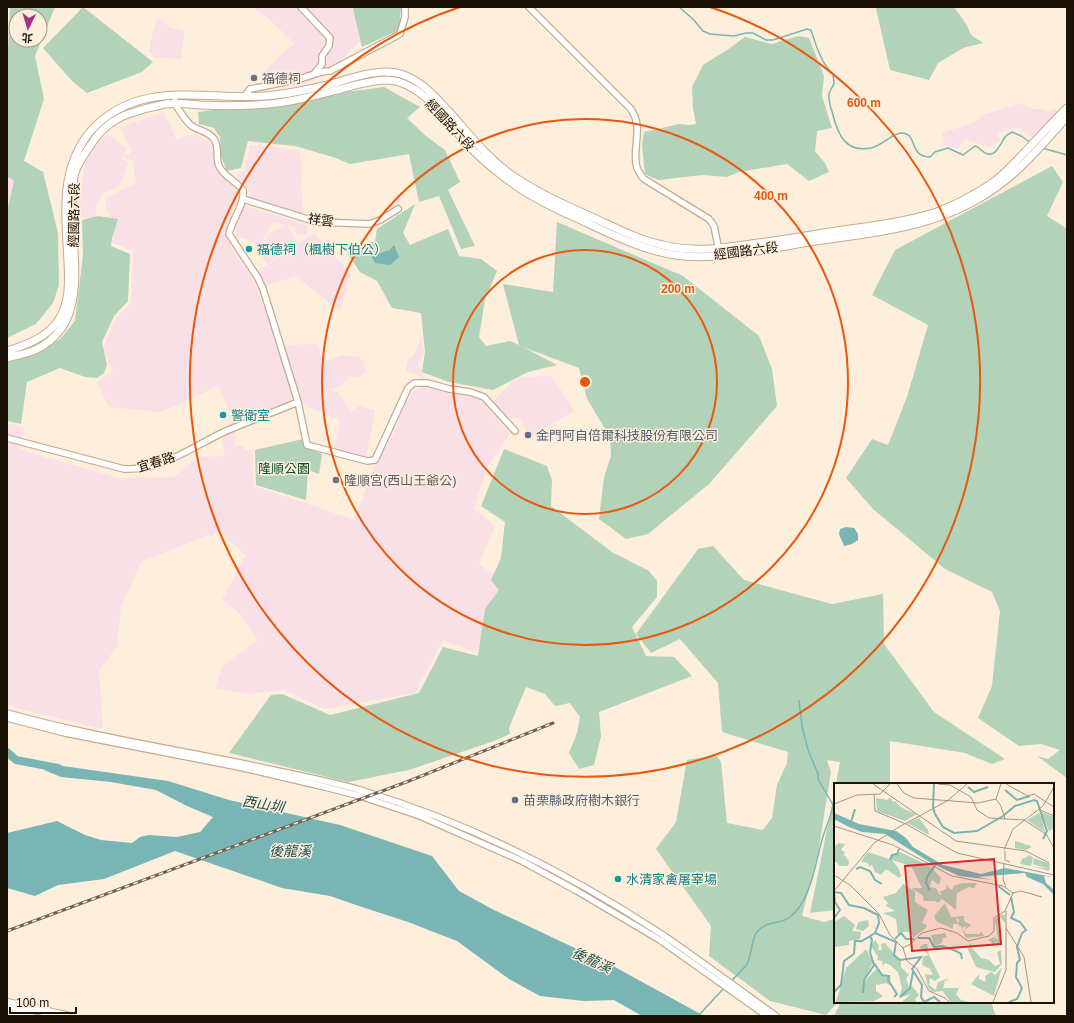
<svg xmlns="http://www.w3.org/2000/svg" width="1074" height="1023" viewBox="0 0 1074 1023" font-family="Arial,'Noto Sans TC',sans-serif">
	<rect width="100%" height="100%" fill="#feeedc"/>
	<path fill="#f9dfe6" d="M252 7H367L363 38 334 68 309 83 261 90 264 72 294 43 269 19Z
		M158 18 169 27 185 31 181 59 155 57 149 51 154 27Z
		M1021 103 1033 109H1042L1049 112 1054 109 1058 112 1033 139 1020 128 1009 129 997 134 1000 140 989 147 966 139 957 149 945 145 942 133 973 123 983 115Z
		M164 112 176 139 195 134 212 145 215 170 236 189 238 199 225 232 233 251 252 279 278 340 295 401 235 426V446H243L244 450H252L254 486 355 520 372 471 394 433 404 407 413 391 426 386 480 399 510 434 487 467 474 509 495 526 479 564 515 590 475 652 443 640 415 693 324 709 284 690 248 694 215 688 223 665 258 640 238 612 222 600 246 555 219 531 142 561 121 606 117 646 99 671 103 729 8 706 7 423 24 427 20 450 119 478 174 477 198 457 225 456 222 438 233 417 218 386 161 412 109 407 97 382 113 371 103 349 114 321 131 302 133 251 106 240 111 220 105 203 108 197 136 183 133 161 124 158 126 154H129L132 151 120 128 127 125Z
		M107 134 126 148 122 159 128 162 124 177 119 186 104 193 97 203 95 218 80 217V198L85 163 96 145Z
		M250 145 300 150 303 214 249 198 250 192 244 183 237 177V174L245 170Z
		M7 172 16 180 7 235Z
		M245 206 296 221V223L307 225 308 232 305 235H297L295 231V227L287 225 298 243 267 264 259 252 268 234 286 225 277 223H272L260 246 244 238H237L235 228Z
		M314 233 351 274 340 311 296 276 266 286 258 271Z
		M421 339 424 352 418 365 424 371V380L419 381 420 376 406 371V368L408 359 412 358Z
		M318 344 323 362 343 355 359 357 365 363 363 367 367 371 357 378 351 376 340 386 330 391H337L347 404 350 412 359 406 375 410 366 459 333 451 340 420 307 407 308 403 305 405 302 403 284 345Z
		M552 376 574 411 538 432 539 434 531 438 519 418H508L503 414 494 401 511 383 523 377Z"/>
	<path fill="#b2d2b9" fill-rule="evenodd" d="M10 7H55L35 56 44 99 24 161 43 172 58 233 59 285 53 303 36 324 7 338V213L14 181 7 176V72ZM16 16H40V40H16Z
		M83 7 153 62 142 72 87 93 72 81 43 48Z
		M355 7H401L399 30 362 47 353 9Z
		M876 7H954L967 25 971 35 983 43 963 48 938 63 929 80 890 70 877 13Z
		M798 36 809 38 824 76 822 96 832 128 817 131 815 151 825 163 829 172 809 181 787 164 739 172 727 177 702 175 658 180 645 174 642 145 644 132 680 124 689 125 696 124 693 109 692 87 703 65 727 50 745 37 772 44Z
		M384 87 420 107 407 118 426 136 445 150 460 182 448 190 475 246 461 249 439 196 419 202 409 154 350 164 336 158 295 146 248 141 241 168 227 171 221 157 220 137 214 128 199 124 198 112Z
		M1052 166 1063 182 1047 216 1067 229V778L1037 756 1048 759 1060 750 1041 744 1019 746 978 718 992 686 1000 611 992 592 945 569 873 509 846 478 872 439 888 445 907 397 928 325 872 295 895 250Z
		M415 204 403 233 410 245 448 229 459 256 481 259 497 271 485 300 479 337 486 346 510 341 519 345 503 284 553 292 557 222 683 276 759 336 772 369 777 406 709 484 648 534 626 539 599 519 604 477 611 456 610 437 587 399 579 368 523 347 557 365 528 372 493 390 449 382 422 372 425 352 421 313 392 308 377 281 360 272 347 253 375 241 377 229Z
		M98 216 118 219 112 238 111 246 130 254 128 301 114 316 102 342 107 365 104 373 97 378 85 377 60 368 27 382 21 424 7 421V363L39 353 60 339 75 321 83 255 82 220Z
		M303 439 305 447 322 454 319 474 308 470 306 500 256 485 255 450Z
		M504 449 547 466 552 480 551 506 612 552 649 571 657 581V597L632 627 646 656 674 657 692 676 599 712 601 736 594 765 579 769 569 753 577 733 580 717 570 703 555 706 545 694 526 687 509 728 510 734 494 741 409 770 348 782 229 753 271 695 282 694 330 715 419 693 443 647 478 656 485 609 499 590 491 580 501 558 505 522 481 506Z
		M713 546 744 580 832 604 883 594 884 644 934 712 1005 759 992 764 965 753 890 741V784H836L840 762 827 760 831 772 818 853 802 916 824 922 835 919V1002H838L826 1015 770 1001 709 956 711 926 656 849 676 822 687 760 716 755 721 762 727 823 763 830 772 818 777 785 787 763 788 752 722 732 718 683 680 639 651 653 636 634 698 549Z
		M835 790V910L810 913Z
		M841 1002H991L996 1016H834Z"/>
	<path fill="#78b5b4" d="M394 245 399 257 390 265 375 263 371 256 390 250Z
		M846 527 854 528 858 534V540L852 544 844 546 839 534 840 529Z
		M49 764 168 781 229 800 340 825 432 856 459 891 494 910 615 967 704 1016H642L614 1000 584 1001 540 996 509 979 457 941 408 922 362 907 330 896 282 888 175 851 104 879 58 885 35 896 7 888V833L57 821 85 835 101 840 132 843 140 837 149 835 177 837 200 832 213 817 187 806 156 790 111 782 61 777 44 770Z"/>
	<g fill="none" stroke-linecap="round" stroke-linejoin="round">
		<path stroke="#78b5b4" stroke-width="1.5" d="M679 7 693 19 703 31 710 34 734 36 746 33H753L766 40H773L801 31 807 29 811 30C816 45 821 63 833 74 833 76 834 80 834 83 833 87 830 90 829 94 828 101 831 108 833 115 838 135 846 153 871 148 883 145 891 134 901 133 919 133 907 156 930 157L935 152 948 148 963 155 975 146C980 147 982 153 988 154 996 156 1001 143 1005 137 1007 135 1010 133 1012 132L1021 136 1030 142
			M1042 148 1067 155
			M730 982C736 976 742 971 747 964 752 955 751 939 757 932 767 920 780 925 790 917 811 901 815 864 822 840 825 828 831 818 833 805L818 779V774L808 750 802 726 799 701
			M698 1016 725 987"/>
		<path stroke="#78b5b4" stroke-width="8" d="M7 752 16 760 58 768"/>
		<g stroke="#c4ab90" stroke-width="8">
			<path id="minor" d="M301 7 330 38 329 46 322 56V64L314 74
				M529 7 630 108C645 127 631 149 637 168 639 172 641 176 644 179L709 219 714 226 719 251
				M244 97 250 89C268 86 285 82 303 78 312 75 321 71 330 71L400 34 405 17V7
				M175 101V104C180 111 185 121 192 126 199 131 208 131 214 139 220 148 215 156 219 166 223 176 236 181 243 190 245 205 232 219 229 234L258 278 263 289 298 402 307 445 367 461 375 460 408 388 414 383H428L449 389 470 392 484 397 515 431
				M243 199 317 222 370 224 380 220 398 209
				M7 438 124 469C162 471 193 446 226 431 250 421 274 412 298 402
				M7 713C96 738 188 751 278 771 306 777 333 782 360 790 467 822 570 874 663 935 701 961 738 989 776 1016
				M7 718 65 733 239 767 325 787 360 796 420 816 522 861 577 891 660 940 767 1016"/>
		</g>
		<g stroke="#c4ab90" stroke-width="9">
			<path id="major" d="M7 351C26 345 46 338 58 321 70 303 69 282 68 262 66 218 59 175 86 137 98 120 119 106 141 100 187 88 235 102 282 94 298 92 313 88 328 85 349 79 380 67 401 74 423 81 438 100 453 116 472 138 491 162 516 178 540 194 567 206 594 218 616 228 638 240 663 245 694 253 725 248 757 243 784 240 810 235 837 231 870 226 905 222 937 212 955 205 974 195 991 184 1004 175 1014 163 1025 152 1039 137 1053 122 1067 108
				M7 358C13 356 20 355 27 353 88 332 74 269 72 219 72 204 71 186 75 172 79 161 86 152 92 143 100 130 114 119 128 114 139 110 150 107 161 105 174 102 188 104 201 105 224 106 246 106 269 104 293 102 318 95 341 89 356 85 372 80 388 80 423 82 447 122 469 146 483 161 499 174 515 185 536 200 558 210 581 220 611 234 642 250 675 255 716 261 763 250 803 243 861 234 926 230 978 199 1014 179 1040 147 1067 117"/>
		</g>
		<g stroke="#c4ab90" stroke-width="10">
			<path id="highway" d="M7 1003 66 1016
				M7 1011 30 1016"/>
		</g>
		<use href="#minor" stroke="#fff" stroke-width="5.5"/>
		<use href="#major" stroke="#fff" stroke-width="7"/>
		<use href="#highway" stroke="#fff" stroke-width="8"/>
		<g stroke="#6e6256" stroke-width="3">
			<path id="rail" d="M7 931 409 781 553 723"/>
		</g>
		<use href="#rail" stroke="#feeedc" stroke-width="1.5" stroke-dasharray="4.5" stroke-linecap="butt"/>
	</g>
	<g fill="none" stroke="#e8590c" stroke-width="2">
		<circle cx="585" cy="382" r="132"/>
		<circle cx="585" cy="382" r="263"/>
		<path d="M710 7A395 395 0 1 1 460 7"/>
	</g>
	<g fill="#6b7280" stroke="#feeedc" stroke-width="1.5">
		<circle cx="254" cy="78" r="4"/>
		<circle cx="336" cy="480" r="4"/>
	</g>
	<g fill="#0f9aa8" stroke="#feeedc" stroke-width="1.5">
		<circle cx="249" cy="249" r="4"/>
		<circle cx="223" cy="415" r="4"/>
		<circle cx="618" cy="879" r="4"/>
	</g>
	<g fill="#5c6f8a" stroke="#feeedc" stroke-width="1.5">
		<circle cx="528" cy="435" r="4"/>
		<circle cx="515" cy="800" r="4"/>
	</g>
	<g text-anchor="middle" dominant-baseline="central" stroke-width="3" stroke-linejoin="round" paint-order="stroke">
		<g font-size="13" fill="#5b616d" stroke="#feeedc" text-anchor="start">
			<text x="262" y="78">福德祠</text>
			<text x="344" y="480">隆順宮(西山王爺公)</text>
		</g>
		<g font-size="13" fill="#1b1208" stroke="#feeedc">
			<text transform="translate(450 125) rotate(47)">經國路六段</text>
			<text transform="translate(74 215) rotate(-89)">經國路六段</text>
			<text transform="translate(321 220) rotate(8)">祥雲</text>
			<text transform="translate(746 251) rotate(-7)">經國路六段</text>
			<text transform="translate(156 462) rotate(-17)">宜春路</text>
		</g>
		<g font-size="13" fill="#0d838f" stroke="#feeedc" text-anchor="start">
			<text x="257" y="249">福德祠（楓樹下伯公）</text>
			<text x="231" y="415">警衛室</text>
			<text x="626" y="879">水清家禽屠宰場</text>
		</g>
		<g font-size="13" fill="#4e5e75" stroke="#feeedc" text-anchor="start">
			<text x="536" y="435">金門阿自倍爾科技股份有限公司</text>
			<text x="523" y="800">苗栗縣政府樹木銀行</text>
		</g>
		<g font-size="13" fill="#0e5028" stroke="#feeedc">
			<text x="284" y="468">隆順公園</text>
		</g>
		<g font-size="14" font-style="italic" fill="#1a5050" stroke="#feeedc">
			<text transform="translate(263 804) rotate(9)">西山圳</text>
			<text x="290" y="851">後龍溪</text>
			<text transform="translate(592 960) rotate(25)">後龍溪</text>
		</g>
	</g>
	<g transform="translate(834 783)">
		<rect width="220" height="220" fill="#feeedc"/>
		<path d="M55 14 60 19 63 17 62 20 70 26 83 31 71 38 43 28 42 15 54 17ZM207 29 220 34V45L215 48ZM205 30 208 36 211 49 193 37ZM85 35 94 47 95 52 73 40ZM181 58 191 61V64L192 61 198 64 192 67 181 65ZM5 60 11 61 7 67 11 69 9 74 11 72 15 79 14 83H6L0 77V64ZM34 69 55 76 57 72 66 69 96 83 107 95 105 102 98 97 96 104 102 105 106 112 108 111 105 109 112 106 114 101V105L118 107 120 103 128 100H143L140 105 135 104 123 110 122 127 108 116 104 120 101 118H90L89 113 78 105H88L77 83 58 77 65 86 67 93 65 95 52 86 47 92 41 89 38 82 34 84 35 81 27 78ZM196 72 199 75 197 83 186 81 188 76ZM200 75 216 81 215 88 198 83 215 86 199 81ZM69 101 81 108V119L94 127 88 140 93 142 91 146 79 155 77 149H67L64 152 62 136 49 130 61 128 52 123 54 120 49 114 62 110ZM111 120 117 134 130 133V138L137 142 131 147 132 143 128 145 132 151H146L147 148 150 153 132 155 127 143 124 142 125 136H122L124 141H119V146L102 138 100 133ZM168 131 171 132V140L166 134 167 162H162L164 157 160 161 154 157 160 154 164 157 161 136ZM10 133 21 142 18 148 27 149 26 156 15 158V162L0 164V139ZM34 137 35 143 29 148 22 146 24 139ZM111 150 113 154 109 155 108 160 100 163 97 152ZM41 157 45 163 44 167H48L47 161 51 160 67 179V184L75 192 72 195 75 204 69 211 78 203 85 212 81 216 82 219H68L77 211 65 215 68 205 64 189 56 182 51 180 49 183 48 178 43 177 44 174 37 163ZM137 159V164L147 175 155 177 161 183 166 181 163 169 167 167 168 181 161 189 142 184 134 166ZM90 161H93L95 172 106 194 101 198 96 195 95 202 102 207 104 199 113 196 115 198 111 197 109 205H125L122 211 127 217 135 219H116L109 208 98 209 94 204 91 191 99 192 96 186 88 182 89 174 95 172 85 164ZM32 166 39 179 28 201 43 185 46 187V192H56L57 203 52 200 43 202 42 199V208L49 213 40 218 2 219 12 185ZM168 184 160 213 137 201 145 191V196L152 199 151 193 157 189 161 192Z" fill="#b2d2b9"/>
		<path d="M0 30 25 41 62 48 72 55 79 64 109 82 147 91 171 85 219 94 210 93 212 100 220 107V112L209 101 193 94 191 90 144 94 158 97 125 93 97 80 51 51 28 49 13 43 0 36Z" fill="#78b5b4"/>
		<path fill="none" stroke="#78b5b4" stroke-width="2" d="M100 1 99 24 101 31 109 44 120 50 143 48 169 33 181 23 200 17 203 18 213 48 209 56M134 4 140 9 154 4M171 7 183 17 196 13M17 39 21 26M56 77 58 72 63 71 65 66M22 86 26 84 36 88 41 97 48 101M164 103 176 112M96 108 92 100 93 94 102 81M0 109 7 110 15 122 30 125 44 132 45 140 41 150 62 159 60 172 66 177 87 174 78 186 88 202 87 214 90 219 100 214 106 219M177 114 180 129 177 135 186 139 192 147 188 150 183 164 186 177 183 180 182 194 188 205 185 212M0 135 6 127 1 119 0 110M84 155H95L100 164 108 163 122 168 127 171 128 176M61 156 67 150 72 156H80M40 180 48 192 55 193 54 197 63 211 60 214M0 209 7 202 10 178 20 171 21 158H28L41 150M29 210 30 197 40 182 36 169 38 157 36 153M66 214 76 205 79 189M175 219 183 216 185 212"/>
		<path fill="none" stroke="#a39687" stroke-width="1" d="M39 1 122 58 192 68 215 80M63 1 70 10 80 15 144 20 162 16 167 1M104 1 116 2 137 14 143 27 155 35 190 37 212 51 220 65M172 1 194 13 200 11 220 24M40 11 41 28 72 41 123 70 220 92M162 16 167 23 171 36M0 21 23 12 46 11 56 1M206 27 220 33M0 43 59 62 118 93 169 103 179 110M170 67 179 46 209 23 220 4M171 68V77L176 79M170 80 169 97 172 104M0 92 16 102 45 131 56 152 69 165M0 108 40 60 65 44 113 18 133 1M172 145 190 174 197 219M68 165 75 162 88 150 107 145 123 150 134 158 155 153 160 148V135L171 128 179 110 187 108 208 114M69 165 73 178 83 186 95 208 111 215 115 219M159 219 172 187V128"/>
		<path fill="#d62828" fill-opacity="0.15" stroke="#d62828" stroke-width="2" d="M160 76 167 161 78 168 71 83Z"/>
		<rect width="220" height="220" fill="none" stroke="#1b1208" stroke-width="2"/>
	</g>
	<circle cx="585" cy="382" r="6" fill="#e8590c" stroke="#feeedc" stroke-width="2"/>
	<g font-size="12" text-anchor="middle" font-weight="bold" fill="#e8590c" stroke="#feeedc" stroke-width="3" stroke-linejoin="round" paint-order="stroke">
		<text x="864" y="107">600 m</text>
		<text x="771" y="200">400 m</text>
		<text x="678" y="293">200 m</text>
	</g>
	<rect width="1074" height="1023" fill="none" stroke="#1b1208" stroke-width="16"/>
	<g transform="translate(28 28) rotate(185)"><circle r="19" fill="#feeedc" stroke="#a39687"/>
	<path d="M0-3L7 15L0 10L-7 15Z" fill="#a22f8a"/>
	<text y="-6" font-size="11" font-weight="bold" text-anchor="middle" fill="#1b1208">北</text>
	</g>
	<path d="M10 1007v6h66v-6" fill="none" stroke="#1b1208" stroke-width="2"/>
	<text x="16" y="1007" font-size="12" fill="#1b1208" stroke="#feeedc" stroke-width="3" paint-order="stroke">100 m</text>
</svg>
